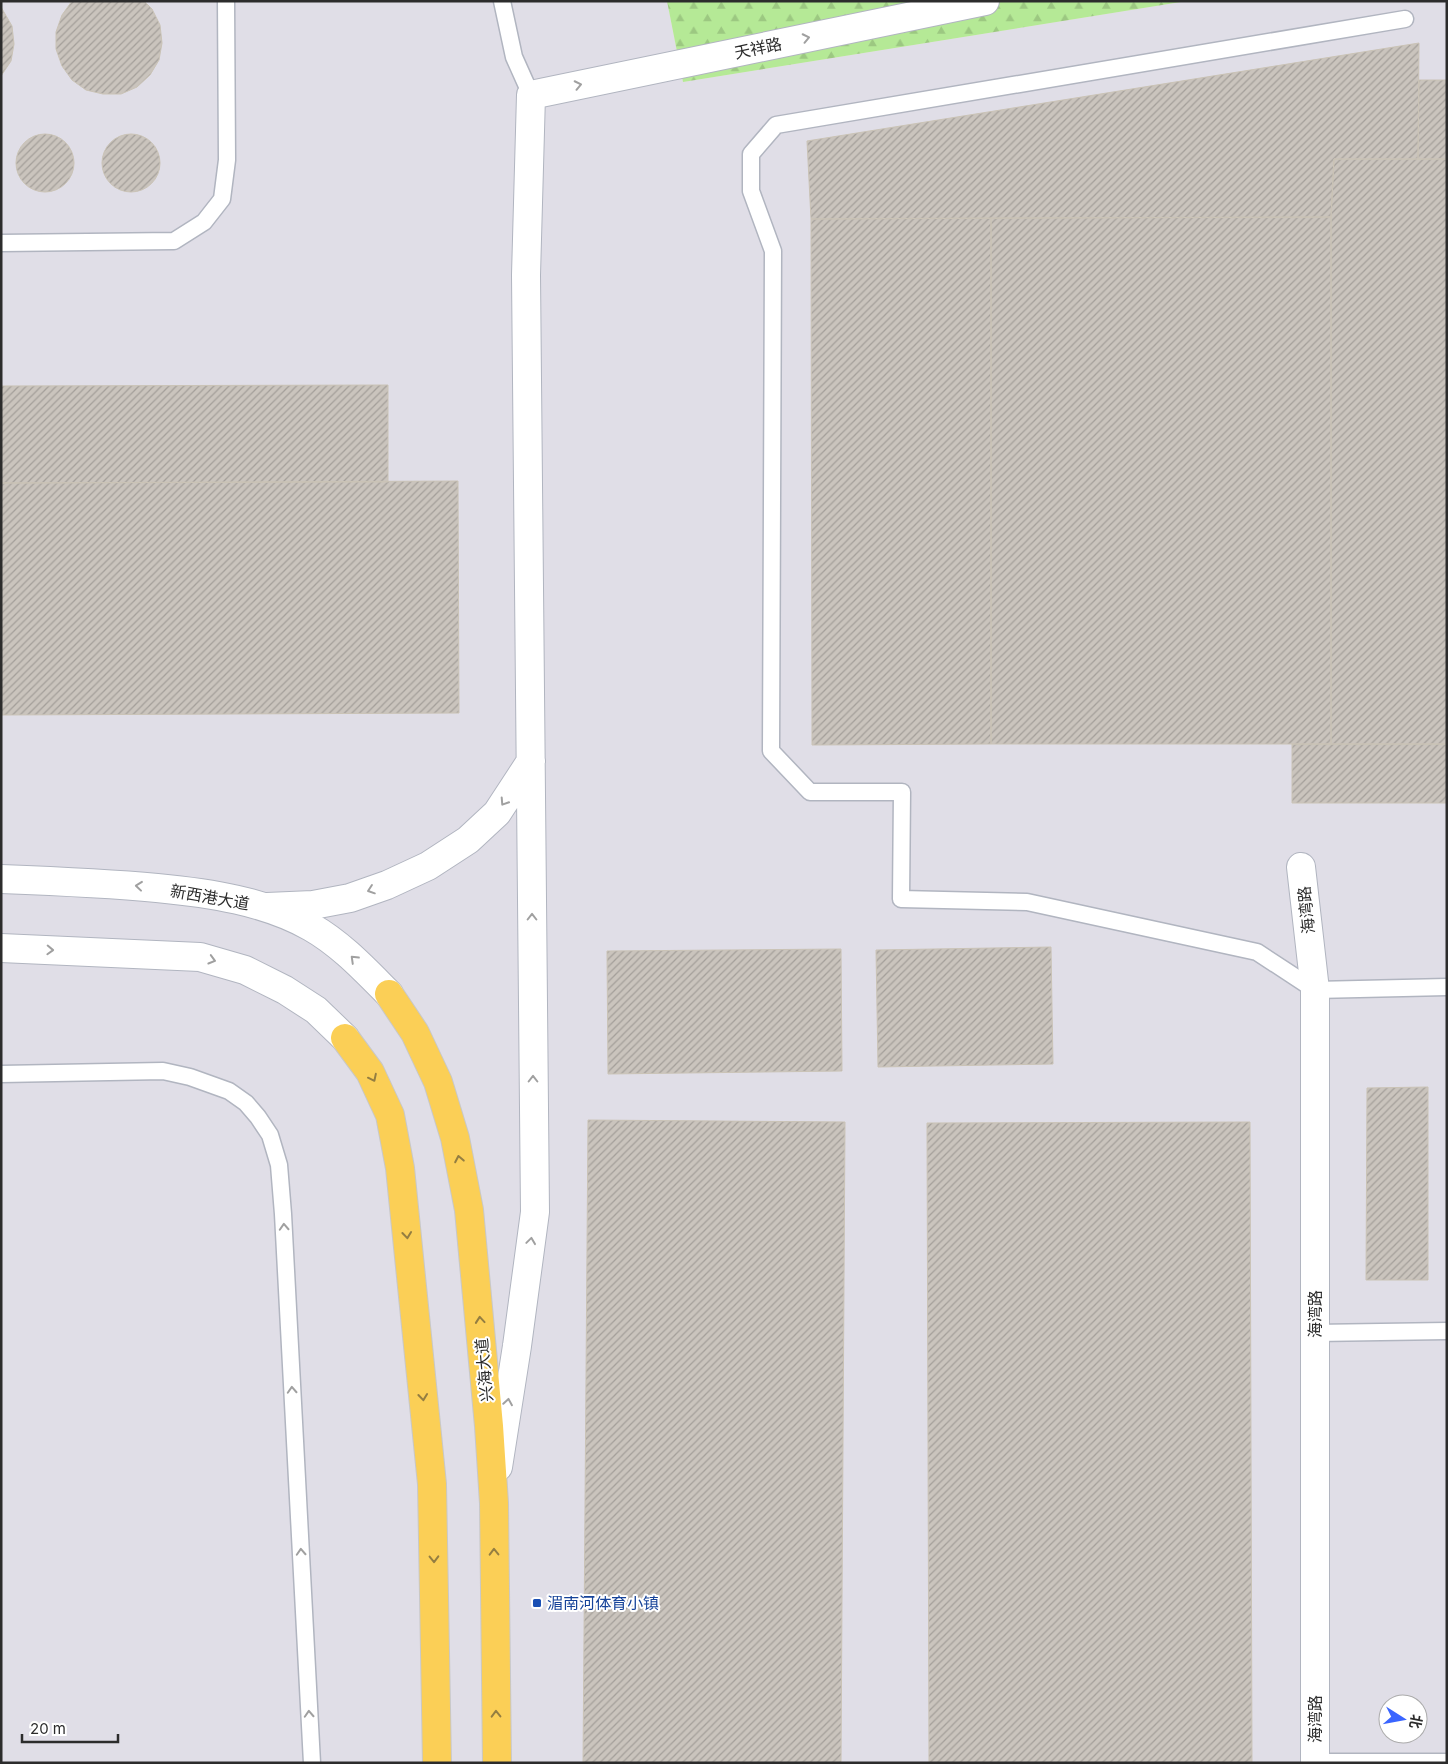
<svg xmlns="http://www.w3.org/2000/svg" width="1448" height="1764" viewBox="0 0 1448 1764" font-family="Inter,'Noto Sans SC',sans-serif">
	<defs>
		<pattern id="forest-firs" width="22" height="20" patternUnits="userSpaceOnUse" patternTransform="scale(1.25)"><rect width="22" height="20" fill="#b5e996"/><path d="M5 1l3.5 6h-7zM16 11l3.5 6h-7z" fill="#9cc881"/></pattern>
		<pattern id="building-hatch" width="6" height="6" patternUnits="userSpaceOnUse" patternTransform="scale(1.25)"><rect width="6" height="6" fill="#cac4bd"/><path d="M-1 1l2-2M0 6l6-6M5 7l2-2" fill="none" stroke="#a49f9a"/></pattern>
	</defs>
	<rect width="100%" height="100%" fill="#efe7dd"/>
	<path fill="#e0dee7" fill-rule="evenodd" d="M1 1H667L683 82 1187 1H1447V1763H1ZM1388 1704H1418V1734H1388Z"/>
	<path fill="url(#forest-firs)" d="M667 1H1187L683 82Z"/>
	<path fill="url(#building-hatch)" stroke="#cac3b6" d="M72 1H144L152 9 160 25 162 43 159 60 150 75 137 87 121 94H103L86 90 72 80 62 66 56 49V32L62 15Z
		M1 7 12 26 14 44 11 61 1 76Z
		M1419 43 1418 159H1334L1331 217 811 219 807 141Z
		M1419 80H1447V159H1418Z
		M16 163a29 29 0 1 1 58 0a29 29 0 1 1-58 0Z
		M102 163a29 29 0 1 1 58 0a29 29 0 1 1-58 0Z
		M1334 159H1447V744H1331V217Z
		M1331 217V744H991V218Z
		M991 218V744L812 745 811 219Z
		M388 385V482L1 483V386Z
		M458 481 459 713 1 715V483Z
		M1292 744H1447V803H1292Z
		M1051 947 1053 1064 878 1067 876 950Z
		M841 949 842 1071 608 1074 607 951Z
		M1428 1087V1280H1366L1367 1088Z
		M588 1120 845 1122 841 1763H583Z
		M1250 1122 1252 1763H929L927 1123Z"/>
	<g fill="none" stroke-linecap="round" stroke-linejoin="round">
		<g stroke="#b1b5c0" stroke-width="19">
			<path id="service" d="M502 1 514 57 531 95
				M1405 19 776 125 751 154V191L773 251 771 751 810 792H902L901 899 1027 902 1257 952 1315 990 1447 987
				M1 243 174 241 204 222 222 199 227 160 226 1
				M1 1074 163 1071 190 1077 229 1091 246 1103 258 1117 270 1135 279 1165 283 1214 312 1763
				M1315 1333 1447 1331
				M1315 1762H1447"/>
		</g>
		<g stroke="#b1b5c0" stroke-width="30">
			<path id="minor" d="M1301 867 1315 990V1763
				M267 907 313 905 350 898 387 885 428 866 468 840 497 813 531 761
				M498 1467 517 1346 535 1212 526 275 531 95 985 1"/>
		</g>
		<g stroke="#b1b5c0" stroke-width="30">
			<path id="tertiary" d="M1 879C53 881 105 883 157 888 209 893 265 901 311 927 341 944 365 970 389 994
				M1 948 200 957 245 970 285 990 316 1010 345 1038"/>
		</g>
		<g stroke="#c8c8c8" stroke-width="30">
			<path id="primary" d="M389 994 415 1033 438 1082 455 1138 469 1210 489 1426 494 1503 497 1763
				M345 1038 370 1072 390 1115 400 1168 432 1484 437 1763"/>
		</g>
		<use href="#service" stroke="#fff" stroke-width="16"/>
		<use href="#minor" stroke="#fff" stroke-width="28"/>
		<use href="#tertiary" stroke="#fff" stroke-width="28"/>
		<use href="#primary" stroke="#fbcf56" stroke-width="28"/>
	</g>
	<defs><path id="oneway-chevron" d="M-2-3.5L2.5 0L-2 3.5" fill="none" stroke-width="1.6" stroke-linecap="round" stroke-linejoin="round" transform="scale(1.25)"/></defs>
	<g stroke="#a0a0a0">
		<use href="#oneway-chevron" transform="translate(806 38) rotate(-12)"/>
		<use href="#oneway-chevron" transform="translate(578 85) rotate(-12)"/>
		<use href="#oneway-chevron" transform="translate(504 802) rotate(123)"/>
		<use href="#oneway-chevron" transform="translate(139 886) rotate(-174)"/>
		<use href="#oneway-chevron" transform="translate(371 890) rotate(161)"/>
		<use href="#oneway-chevron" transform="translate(532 917) rotate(-90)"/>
		<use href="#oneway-chevron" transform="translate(50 950) rotate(2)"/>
		<use href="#oneway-chevron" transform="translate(354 959) rotate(-136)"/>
		<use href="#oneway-chevron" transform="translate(212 960) rotate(16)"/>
		<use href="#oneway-chevron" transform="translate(533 1079) rotate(-90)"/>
		<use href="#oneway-chevron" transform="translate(284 1227) rotate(-93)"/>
		<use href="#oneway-chevron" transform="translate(531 1241) rotate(-82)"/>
		<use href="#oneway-chevron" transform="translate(292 1390) rotate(-93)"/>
		<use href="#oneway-chevron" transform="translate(508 1402) rotate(-81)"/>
		<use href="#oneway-chevron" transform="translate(301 1552) rotate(-93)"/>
		<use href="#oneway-chevron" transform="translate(309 1714) rotate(-93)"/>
	</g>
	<g stroke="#947e41">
		<use href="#oneway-chevron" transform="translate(373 1078) rotate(64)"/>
		<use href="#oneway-chevron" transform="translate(459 1159) rotate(-101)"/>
		<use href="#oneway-chevron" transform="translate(407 1235) rotate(84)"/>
		<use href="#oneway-chevron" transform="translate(480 1320) rotate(-95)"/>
		<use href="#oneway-chevron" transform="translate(423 1397) rotate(84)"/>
		<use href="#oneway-chevron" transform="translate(494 1552) rotate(-91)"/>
		<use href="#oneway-chevron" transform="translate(434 1559) rotate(89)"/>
		<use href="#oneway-chevron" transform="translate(496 1714) rotate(-91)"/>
	</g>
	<rect fill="#1a4fb4" stroke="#fff" stroke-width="2" x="532" y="1598" width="10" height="10" rx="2.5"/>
	<g text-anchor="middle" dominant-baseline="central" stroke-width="4" stroke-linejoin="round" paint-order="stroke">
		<g font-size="16" fill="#2c2c2c" stroke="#fff">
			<text transform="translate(758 48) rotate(-12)">天祥路</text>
			<text transform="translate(210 897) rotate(10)">新西港大道</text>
			<text transform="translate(1306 910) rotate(-96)">海湾路</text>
			<text transform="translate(1315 1314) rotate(-90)">海湾路</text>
			<text transform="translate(484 1370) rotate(-95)">兴海大道</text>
			<text transform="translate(1315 1719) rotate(-90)">海湾路</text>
		</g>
		<g font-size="16" fill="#164399" stroke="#fff" text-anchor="start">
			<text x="547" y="1603">湄南河体育小镇</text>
		</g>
	</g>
	<rect width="1448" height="1764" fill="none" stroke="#2c2c2c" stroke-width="5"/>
	<g transform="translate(1403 1719) rotate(101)"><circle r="24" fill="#ffffff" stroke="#ababab"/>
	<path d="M0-4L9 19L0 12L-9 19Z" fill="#3a65ff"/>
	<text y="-8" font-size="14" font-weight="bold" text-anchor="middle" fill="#2c2c2c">北</text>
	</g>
	<path d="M22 1734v8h96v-8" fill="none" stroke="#2c2c2c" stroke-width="2.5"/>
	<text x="30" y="1734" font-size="15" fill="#2c2c2c" stroke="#ffffff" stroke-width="4" paint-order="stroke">20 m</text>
</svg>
